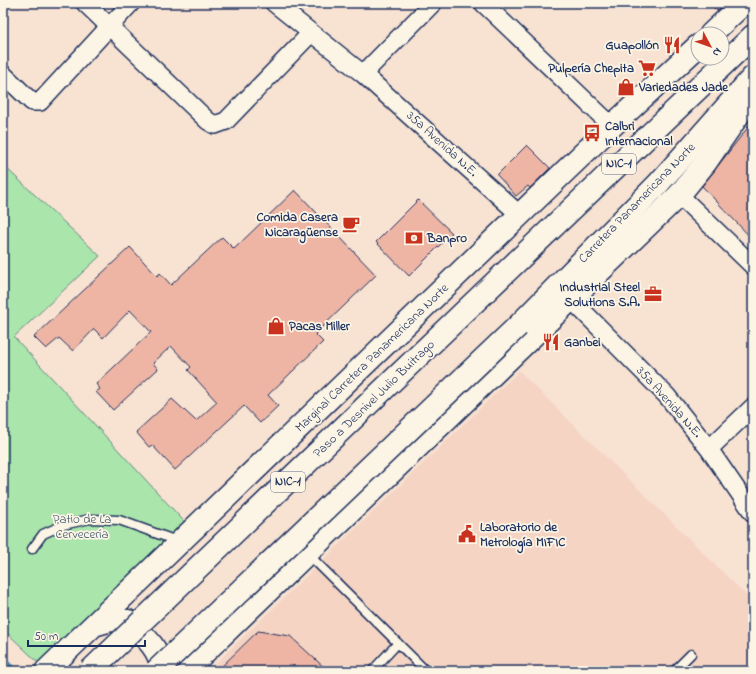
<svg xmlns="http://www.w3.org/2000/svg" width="756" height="674" viewBox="0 0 756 674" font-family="'Indie Flower',sans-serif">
	<rect width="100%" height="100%" fill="#f8e2d2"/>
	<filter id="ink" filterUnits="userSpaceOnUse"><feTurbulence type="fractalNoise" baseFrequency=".025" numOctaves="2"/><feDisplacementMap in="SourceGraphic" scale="8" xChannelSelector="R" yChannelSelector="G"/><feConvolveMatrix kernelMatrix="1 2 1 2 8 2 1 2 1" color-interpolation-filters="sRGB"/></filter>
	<g filter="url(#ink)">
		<path fill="#f5d4c4" d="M519 371 753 602V658L741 671H208Z"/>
		<path fill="#aae5ab" stroke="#628a84" d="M3 165 100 256 14 337 192 530 47 671 3 629Z"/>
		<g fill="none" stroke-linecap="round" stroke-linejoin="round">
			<path stroke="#5f96b4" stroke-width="4.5" d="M3 659 16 671"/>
		</g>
		<path fill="#eeb5a5" stroke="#1b2f5e" d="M709 3H726L717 11Z
			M753 121V240L702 186Z
			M527 145 550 168 530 188 528 186 516 196 497 175Z
			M295 190 376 275 315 334 323 342 268 395 278 406 260 423 244 406 175 470 152 445 149 447 136 432 172 399 196 421 217 402 188 370 191 367 171 346 153 363 158 369 113 410 96 392 100 389 96 384 151 332 130 310 103 338 94 329 73 351 59 338 46 349 34 337 130 247 157 276 160 273 171 285 222 237 234 249Z
			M418 200 452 233 409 276 376 242Z
			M258 631 290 636 328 671H217Z"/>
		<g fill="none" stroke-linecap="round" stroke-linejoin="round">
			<g stroke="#1b2f5e" stroke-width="11">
				<path id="lane" d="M32 549 43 534 63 525 90 519 119 520 177 541
					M308 554 426 671
					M372 671 398 643
					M674 671 691 654"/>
			</g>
			<g stroke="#1b2f5e" stroke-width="20">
				<path id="street" d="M85 3 208 121 215 125 226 121 311 33
					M274 3 363 74 520 215
					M483 3 612 126
					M3 74 32 102H40L131 3
					M363 74 433 3
					M679 195 753 266
					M572 300 667 396 709 449 753 513
					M709 449 753 407"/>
			</g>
			<g stroke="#1b2f5e" stroke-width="25">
				<path id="secondary" d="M711 34 744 3
					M94 625 111 620 128 621C143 635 161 649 162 671
					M46 671 612 126 698 46
					M185 671 679 195 706 162 753 94"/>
			</g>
			<g stroke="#1b2f5e" stroke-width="25">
				<path id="highway" d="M485 292 753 36
					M518 326 658 184 753 77"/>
			</g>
			<use href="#lane" stroke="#fcf5e5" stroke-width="8"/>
			<use href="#street" stroke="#fcf5e5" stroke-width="17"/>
			<use href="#secondary" stroke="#fcf5e5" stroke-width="22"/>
			<use href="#highway" stroke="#fcf5e5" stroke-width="22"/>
			<g stroke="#1b2f5e" stroke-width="25" stroke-linecap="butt">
				<path id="highway-bridge" d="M90 671 485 292
					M156 671 518 326"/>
			</g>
			<use href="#highway-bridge" stroke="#fcf5e5" stroke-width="22"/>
		</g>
	</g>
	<defs>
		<g id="restaurant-bare" transform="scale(1.38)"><path d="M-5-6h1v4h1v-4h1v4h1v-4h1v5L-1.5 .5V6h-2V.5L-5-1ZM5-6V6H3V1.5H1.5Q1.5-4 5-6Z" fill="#c8321e" stroke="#fcf5e5" stroke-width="2.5" paint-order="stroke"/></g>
		<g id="supermarket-bare" transform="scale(1.38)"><path d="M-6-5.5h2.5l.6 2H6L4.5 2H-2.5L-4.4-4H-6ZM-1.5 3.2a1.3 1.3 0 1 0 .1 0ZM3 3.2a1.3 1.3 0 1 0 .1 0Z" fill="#c8321e" stroke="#fcf5e5" stroke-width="2.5" paint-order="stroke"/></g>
		<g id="shop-bare" transform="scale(1.38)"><path d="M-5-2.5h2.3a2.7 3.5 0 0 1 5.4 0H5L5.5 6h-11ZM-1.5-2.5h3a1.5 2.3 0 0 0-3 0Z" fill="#c8321e" stroke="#fcf5e5" stroke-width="2.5" paint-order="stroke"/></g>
		<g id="bus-bare" transform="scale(1.38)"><path d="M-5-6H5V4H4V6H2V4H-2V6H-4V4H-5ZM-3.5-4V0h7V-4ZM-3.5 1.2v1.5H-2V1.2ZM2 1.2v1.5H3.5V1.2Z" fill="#c8321e" stroke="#fcf5e5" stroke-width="2.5" paint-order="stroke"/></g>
		<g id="cafe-bare" transform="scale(1.38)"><path d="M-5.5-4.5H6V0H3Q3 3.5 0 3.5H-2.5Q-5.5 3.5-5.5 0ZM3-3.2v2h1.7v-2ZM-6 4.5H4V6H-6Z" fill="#c8321e" stroke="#fcf5e5" stroke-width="2.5" paint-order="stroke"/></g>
		<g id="bank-bare" transform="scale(1.38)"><path d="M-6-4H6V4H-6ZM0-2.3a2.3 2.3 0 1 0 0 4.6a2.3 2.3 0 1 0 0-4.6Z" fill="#c8321e" stroke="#fcf5e5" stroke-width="2.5" paint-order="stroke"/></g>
		<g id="office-bare" transform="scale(1.38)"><path d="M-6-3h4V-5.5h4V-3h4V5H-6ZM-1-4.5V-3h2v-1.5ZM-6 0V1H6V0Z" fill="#c8321e" stroke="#fcf5e5" stroke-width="2.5" paint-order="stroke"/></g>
		<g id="civic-bare" transform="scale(1.38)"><path d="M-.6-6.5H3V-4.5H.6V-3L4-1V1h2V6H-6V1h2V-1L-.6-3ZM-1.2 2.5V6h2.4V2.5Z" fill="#c8321e" stroke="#fcf5e5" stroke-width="2.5" paint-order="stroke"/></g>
	</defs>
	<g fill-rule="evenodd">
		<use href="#restaurant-bare" x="672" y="45"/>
		<use href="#supermarket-bare" x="647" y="68"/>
		<use href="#shop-bare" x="626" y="87"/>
		<use href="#bus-bare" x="592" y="133"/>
		<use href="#cafe-bare" x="351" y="224"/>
		<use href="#bank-bare" x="414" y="238"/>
		<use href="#office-bare" x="653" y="294"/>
		<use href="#shop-bare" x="276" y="326"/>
		<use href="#restaurant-bare" x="551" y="342"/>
		<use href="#civic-bare" x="467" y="534"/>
	</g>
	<g text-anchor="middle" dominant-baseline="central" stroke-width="3.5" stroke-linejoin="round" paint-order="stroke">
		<g fill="#fcf5e5" stroke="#5e6a86" stroke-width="1">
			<rect x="602" y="154" width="34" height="20" rx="3"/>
			<rect x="271" y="472" width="34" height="20" rx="3"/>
		</g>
		<g font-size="12" font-weight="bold" fill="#1b2f5e">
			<text x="619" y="164">NIC-1</text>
			<text x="288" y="482">NIC-1</text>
		</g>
		<g font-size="13" font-weight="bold" fill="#1b2f5e" stroke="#fcf5e5" text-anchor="start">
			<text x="659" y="45" text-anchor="end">Guapollón</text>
			<text x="634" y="68" text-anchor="end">Pulpería Chepita</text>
			<text x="639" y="87">Variedades Jade</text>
			<text x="605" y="126">Calbri<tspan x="605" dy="15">Internacional</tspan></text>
			<text x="338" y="217" text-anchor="end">Comida Casera<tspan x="338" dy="15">Nicaragüense</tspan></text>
			<text x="427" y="238">Banpro</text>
			<text x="640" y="287" text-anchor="end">Industrial Steel<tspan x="640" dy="15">Solutions S.A.</tspan></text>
			<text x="289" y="326">Pacas Miller</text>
			<text x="564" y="342">Ganbei</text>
			<text x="480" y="527">Laboratorio de<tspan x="480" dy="15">Metrología MIFIC</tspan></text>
		</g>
		<g font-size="13" fill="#1b2f5e" stroke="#fcf5e5">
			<text transform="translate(442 144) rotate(42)">35a Avenida N.E.</text>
			<text transform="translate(637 203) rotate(-46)">Carretera Panamericana Norte</text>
			<text transform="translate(372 358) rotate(-44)">Marginal Carretera Panamericana Norte</text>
			<text transform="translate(374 399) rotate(-44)">Paso a Desnivel Julio Buitrago</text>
			<text transform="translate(669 402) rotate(48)">35a Avenida N.E.</text>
		</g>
		<g font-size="13" fill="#38536d" stroke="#fcf5e5">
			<text x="82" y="519">Patio de La<tspan x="82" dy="15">Cervecería</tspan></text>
		</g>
	</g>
	<rect width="756" height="674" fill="none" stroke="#fcf5e5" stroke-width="16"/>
	<rect x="8" y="8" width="740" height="658" fill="none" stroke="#1b2f5e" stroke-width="1.5" filter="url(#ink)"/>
	<g transform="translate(710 46) rotate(131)"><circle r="19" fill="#fcf5e5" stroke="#a2a6af"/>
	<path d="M0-3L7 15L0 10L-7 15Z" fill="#c8321e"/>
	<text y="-6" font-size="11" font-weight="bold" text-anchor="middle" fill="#1b2f5e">N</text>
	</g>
	<path d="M28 640v6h117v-6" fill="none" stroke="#1b2f5e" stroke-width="2"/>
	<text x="34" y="640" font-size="12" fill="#1b2f5e" stroke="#fcf5e5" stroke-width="3" paint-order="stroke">50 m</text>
</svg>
